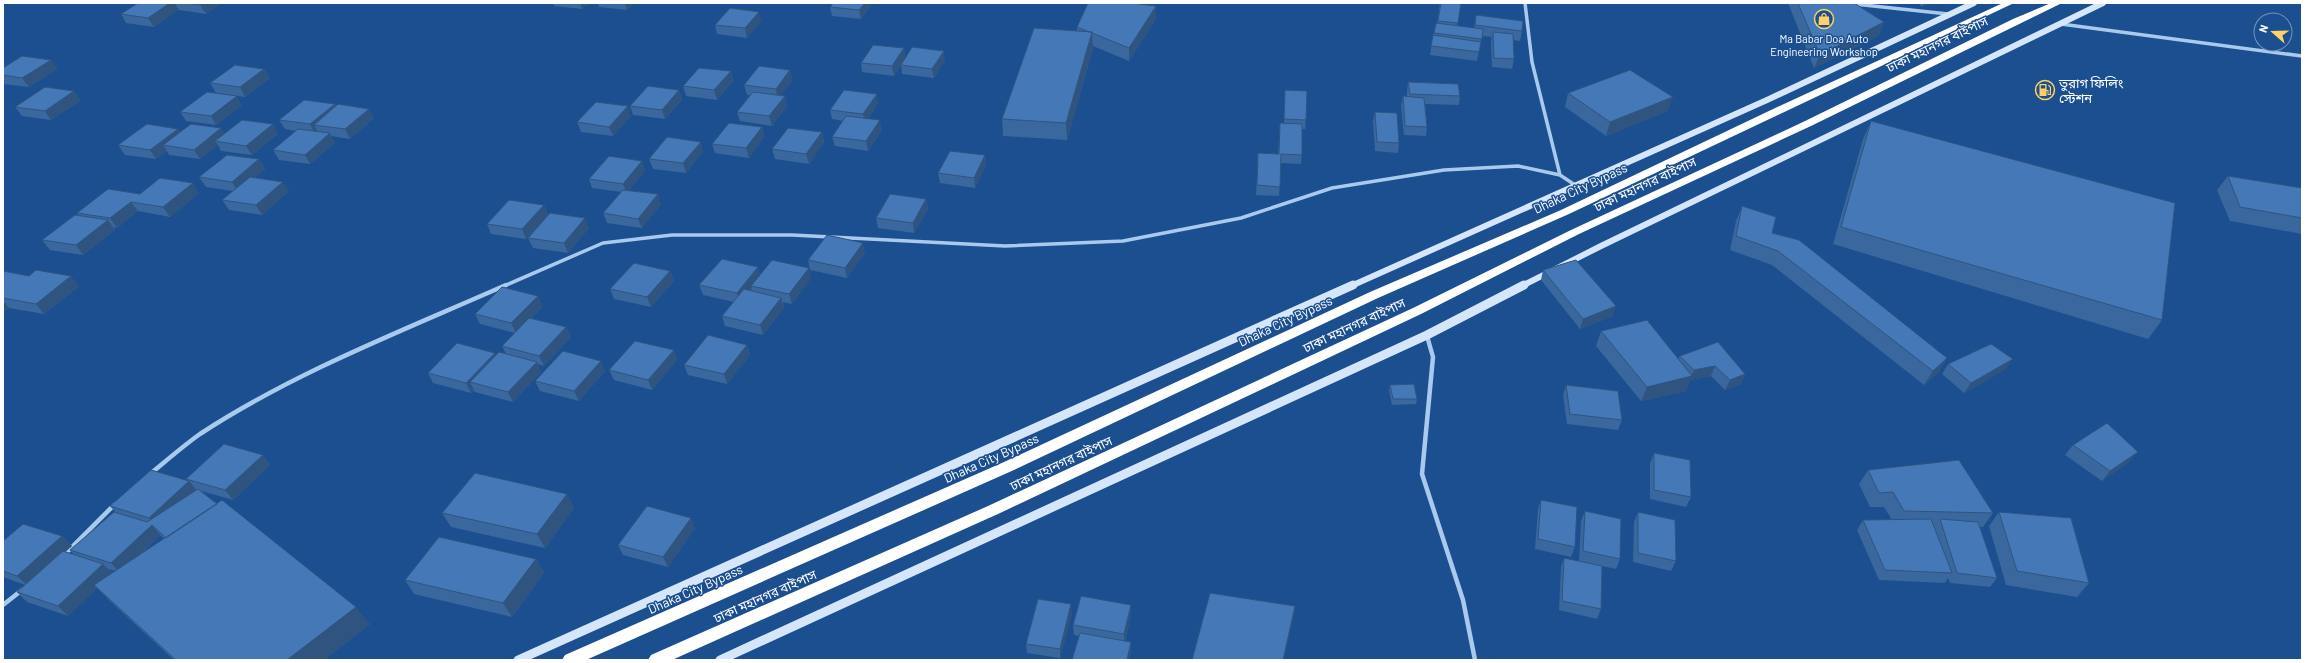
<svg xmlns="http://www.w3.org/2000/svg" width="2305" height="663" viewBox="0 0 2305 663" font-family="Barlow,'Noto Sans Bengali',sans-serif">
	<rect width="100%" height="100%" fill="#1b4f8f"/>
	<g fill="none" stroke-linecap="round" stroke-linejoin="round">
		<path stroke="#a9c9ee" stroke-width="3.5" d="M1525 3 1532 62 1560 175
			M1845 3 1948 14
			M2061 24 2302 56
			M504 286 603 243 672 235H792L1005 246 1123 241 1241 218 1332 188 1444 170 1518 166 1560 175 1575 185"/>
		<path stroke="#a9c9ee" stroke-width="4.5" d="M1427 336 1433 357 1422 474 1463 600 1475 660
			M150 474C166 461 183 446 200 434 295 372 402 331 506 285
			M64 555 114 505
			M3 605 22 590"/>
		<path stroke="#d6e6fa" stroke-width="6" d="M1351 286 1767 100 1974 3
			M1522 286 1601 246 2103 3"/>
		<path stroke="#d6e6fa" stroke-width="9" d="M518 660 1353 285
			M720 660 1427 335 1524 285"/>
		<path fill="#fff" fill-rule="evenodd" d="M2003 3H2014L1569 214 1378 298 1014 470 586 660H562L565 655 1004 462 1370 292 1561 210 1771 110Z
			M2051 3H2062L1811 126 1579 234 1421 314 998 514 672 660H648L651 655 988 506 1413 308 1571 230 1803 122 2013 19Z"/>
	</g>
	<path fill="#3a679d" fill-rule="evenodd" d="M174 3H221L206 14 179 10Z
		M553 3H589L582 9 554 6Z
		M598 3H634L627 10 599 7Z
		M873 3 861 19 832 16 830 7Z
		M1440 3H1461L1457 26 1474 28 1476 15 1522 31 1520 41 1513 40 1514 59 1512 69 1492 67 1491 42 1492 37 1482 36 1477 61 1430 55 1433 35 1437 23Z
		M1788 3H1854L1884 22 1878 36 1814 68Z
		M1918 3H1932L1922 7Z
		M178 10 154 27 126 23 121 14Z
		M1156 19 1129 61 1093 46V49L1067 140 1003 136 1002 119 1077 31V27Z
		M761 21 747 38 717 34 715 25Z
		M904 48 905 58 945 60 934 78 902 74 901 65 894 76 862 72 861 63Z
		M51 60 57 69 29 87 3 84V68Z
		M264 69 270 78 245 97 216 93 210 83Z
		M731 71 733 81 717 100 686 96 683 86Z
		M793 80 780 95 785 96 787 106 772 126 740 121 737 112 750 95H747L744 85Z
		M1408 82 1460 96 1459 105 1425 104 1427 127 1426 136 1404 135 1401 106 1403 96 1407 97V92Z
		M679 90 682 100 665 119 633 115 630 106Z
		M1285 90 1306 120 1305 129H1302V155L1301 164 1281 163 1279 196 1256 195 1258 153 1278 154 1280 123H1284Z
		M74 91 80 101 51 120 22 116 15 107Z
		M1568 93 1668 111 1606 136 1565 107Z
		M878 103 868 119 882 130 868 151 835 146 832 137 843 121 832 119 830 110Z
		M335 104 336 106 369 109 374 118 350 139 331 136 335 143 310 164 279 160 273 150 296 131 285 129 279 120Z
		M242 105 216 125 186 121 180 112Z
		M1375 112 1399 143 1398 153 1375 151 1373 121Z
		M631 116 613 136 581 132 577 122Z
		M1871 121 2162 320 2148 339 1833 244 1863 139Z
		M273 124 278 134 252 155 221 151 218 145 200 159 169 155 167 151 156 159 125 155 118 145 178 129 180 132 221 128 224 134Z
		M762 127 764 137 749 158 715 153 712 144Z
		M822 132 824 142 809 164 775 159 772 149Z
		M703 151 686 173 653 169 649 159Z
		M985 155 986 165 975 188 940 183 938 173Z
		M259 159 265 169 255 177 289 191 262 215 229 210 222 200 233 191 206 187 199 177Z
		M642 161 645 171 629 190 661 204 642 228 607 223 603 213 621 192 592 188 589 179Z
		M2228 176 2302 188V234L2230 221 2217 190Z
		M199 193 170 217 138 211 117 228 114 227 115 230 83 255 50 250 42 240 78 215 77 213 140 194Z
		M926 199 928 209 914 233 878 228 876 218Z
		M544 205 548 215 526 239 491 234 487 224Z
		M1742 206 1772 233 1947 358 1938 373 1924 385 1772 265 1730 250 1736 221Z
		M589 228 568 253 533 248 528 238Z
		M865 253 847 278 810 270 808 260Z
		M1543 270 1613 316 1580 329 1541 280Z
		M3 271 79 286 44 314 9 308 3 312Z
		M670 271 674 281 651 307 614 299 610 289Z
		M760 274 811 278 792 304 783 302 784 308 763 335 725 326 722 316 734 302 703 295 699 285Z
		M543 306 531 318 566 327 571 337 544 366 538 364 541 372 513 402 475 392 474 390 471 393 433 383 428 373 496 355 506 354 502 346 515 333 480 324 475 314Z
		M1601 331 1678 359 1680 356 1745 374 1741 384 1725 390 1711 376 1690 380 1686 391 1641 401 1596 346Z
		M747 345 750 355 727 384 688 375 684 365Z
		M674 350 677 360 652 390 614 380 609 370Z
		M1948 364 2006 369 1964 393 1942 374Z
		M605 371 579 401 540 391 535 381Z
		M1390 385 1417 399 1416 404 1392 405 1389 390Z
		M1566 385 1622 420 1618 430 1567 424 1563 395Z
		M2073 445 2130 461 2102 481 2065 455Z
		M1654 453 1691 497 1686 507 1650 499V463Z
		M263 455 270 465 233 500 201 491 370 624 324 660H174L112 603 97 588 68 616 27 602 17 592 25 585 3 577V541L62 536 72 546 65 552 74 555 70 550 116 513 110 506 188 481 186 479ZM160 535 164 539 138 557ZM108 569 115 571 112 573Z
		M1868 470 1993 513 1983 527H1980L1997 578 1990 587 1950 583 1948 578 1945 583 1879 580 1857 530 1863 520H1892L1884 507H1870L1859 484Z
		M567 494 574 508 545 548 451 527 442 513Z
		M1541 500 1575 547 1571 557 1535 549 1538 509Z
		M1585 511 1620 559 1616 569 1602 566 1601 609 1597 619 1559 610 1561 567 1564 558 1579 561 1581 521Z
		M1638 512 1676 561 1671 571 1633 562 1634 522Z
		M1999 512 2089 583 2077 597 2006 585 1989 526Z
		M695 528 668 567 623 555 618 545Z
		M536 559 544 573 512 617 414 594 405 580Z
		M1131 605V615L1125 641 1131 652 1129 660H1072L1079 636 1074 635 1073 625Z
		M1072 614 1060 658 1027 653 1026 644Z"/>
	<path fill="#305480" d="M170 3H174L178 10 154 27 148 18Z
		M203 3H221L206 14 200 5Z
		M580 3H589L582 9Z
		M625 3H634L627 10Z
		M865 3H873L861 19 859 10Z
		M1924 3H1932L1922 7Z
		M1156 6V19L1129 61V48Z
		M759 12 761 21 747 38 745 28Z
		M1884 22 1878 36 1814 68 1820 55Z
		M1092 32 1093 49 1067 140 1066 123Z
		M904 48 905 58 894 76 892 66Z
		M944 51 945 60 934 78 932 69Z
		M51 60 57 69 29 87 22 78Z
		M264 69 270 78 245 97 240 87Z
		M790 70 793 80 778 99 776 89Z
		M731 71 733 81 717 100 714 90Z
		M679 90 682 100 665 119 662 110Z
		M74 91 80 101 51 120 45 111Z
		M877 94 878 103 865 123 863 114Z
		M237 96 242 105 216 125 211 116Z
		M785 96 787 106 772 126 769 116Z
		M1673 97 1668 111 1606 136 1610 122Z
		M335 104 340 113 314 125 318 132 315 134 310 124Z
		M628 106 631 116 613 136 609 127Z
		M369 109 374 118 350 139 345 129Z
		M880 120 882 130 868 151 866 141Z
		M273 124 278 134 252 155 246 146Z
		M762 127 764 137 749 158 746 148Z
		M221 128 227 138 215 141 218 145 200 159 194 150Z
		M178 129 184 138 163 145 167 151 156 159 150 150Z
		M822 132 824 142 809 164 806 154Z
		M330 133 335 143 310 164 305 155Z
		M701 142 703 151 686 173 683 163Z
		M985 155 986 165 975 188 974 178Z
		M259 159 265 169 238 192 232 182Z
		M642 161 645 171 627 193 623 184Z
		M283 182 289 191 262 215 256 205Z
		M193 183 199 193 170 217 163 207Z
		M658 194 661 204 642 228 638 219Z
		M926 199 928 209 914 233 913 223Z
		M131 202 138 211 117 228 110 218Z
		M544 205 548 215 526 239 522 229Z
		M585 218 589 228 568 253 564 243Z
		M108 220 115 230 83 255 76 245Z
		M863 243 865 253 847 278 845 268Z
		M758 267 761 277 751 286 752 288 740 303 737 293Z
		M809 268 811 278 792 304 789 294Z
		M670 271 674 281 651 307 647 297Z
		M71 276 79 286 44 314 36 304Z
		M538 296 543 306 516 333 511 323Z
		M781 298 784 308 763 335 760 325Z
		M3 301 9 308 3 312Z
		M1616 306 1613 316 1580 329 1583 319Z
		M566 327 571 337 544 366 539 356Z
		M747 345 750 355 727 384 724 374Z
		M674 350 677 360 652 390 648 380Z
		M495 353 500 363 470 382 474 390 471 393 466 383Z
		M1947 358 1938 373 1924 385 1933 371Z
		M2013 359 2006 369 1964 393 1971 383Z
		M601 361 605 371 579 401 574 391Z
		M537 362 541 372 513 402 508 392Z
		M1715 366 1711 376 1690 380 1686 391 1641 401 1647 387 1691 376 1694 370Z
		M1745 374 1741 384 1725 390 1730 380Z
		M2138 452 2130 461 2102 481 2110 471Z
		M263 455 270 465 233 500 225 490Z
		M189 481 197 491 158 528 149 518Z
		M567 494 574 508 545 548 537 534Z
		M691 518 695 528 668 567 663 557Z
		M152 525 160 535 120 573 111 563Z
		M62 536 72 546 27 585 17 576Z
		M536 559 544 573 512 617 503 603Z
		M103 564 113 574 68 616 58 606Z
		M1071 604 1072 614 1060 658V649Z
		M1131 605V615L1124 643V634Z
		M1295 606 1293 620 1284 660H1283Z
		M356 607 370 624 324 660H287Z
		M1131 642V652L1129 660H1127Z"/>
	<path fill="#4478b7" stroke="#305480" d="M138 3H170L148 18 121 14Z
		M188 3H203L200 5Z
		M833 3H865L859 10 830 7Z
		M1088 3H1131L1156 6 1129 48 1092 33V32H1089L1077 27Z
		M1441 3H1461L1458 23 1438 21Z
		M1798 3H1854L1884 22 1820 55Z
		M730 8 759 12 745 28 715 25Z
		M1476 15 1523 21 1522 31 1475 25Z
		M1436 23 1483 29 1482 39 1434 33Z
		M1034 28 1092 32 1066 123 1002 119Z
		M1493 32 1513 34 1514 59 1494 58Z
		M1433 35 1481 42 1479 52 1431 46Z
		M873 45 904 48 892 66 861 63Z
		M912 47 944 51 932 69 901 65Z
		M22 56 51 60 22 78 3 75V68Z
		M235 65 264 69 240 87 210 83Z
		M759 66 790 70 776 89 744 85Z
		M699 68 731 71 714 90 683 86Z
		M1630 70 1673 97 1610 122 1568 93Z
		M1408 82 1458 84 1460 96 1410 94Z
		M648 86 679 90 662 110 630 106Z
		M45 87 74 91 45 111 15 107Z
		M844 90 877 94 863 114 830 110Z
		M1285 90 1307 91 1306 120 1284 119Z
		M207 92 237 96 211 116 180 112Z
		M753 92 785 96 769 116 737 112Z
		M1403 96 1424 98 1427 127 1405 126Z
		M304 100 335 104 310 124 279 120Z
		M596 102 628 106 609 127 577 122Z
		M338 104 369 109 345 129 314 125Z
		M1375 112 1397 113 1399 143 1377 142Z
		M846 116 880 120 866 141 832 137Z
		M242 120 273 124 246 146 215 141Z
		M1871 121 2175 203 2162 320 1841 227Z
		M729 123 762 127 746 148 712 144Z
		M1280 123 1302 124V155L1281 154 1280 187 1257 185 1258 153 1279 154Z
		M147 124 178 129 150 150 118 145Z
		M191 124 221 128 194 150 163 145Z
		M788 128 822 132 806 154 772 149Z
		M298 129 330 133 305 155 273 150Z
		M667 137 701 142 683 163 649 159Z
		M950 151 985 155 974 178 938 173Z
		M227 155 259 159 232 182 199 177Z
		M609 156 642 161 623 184 589 179Z
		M2228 176 2302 188V218L2240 207Z
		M250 177 283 182 256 205 222 200Z
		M160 178 193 183 163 207 131 202 110 218 77 213 108 189 140 194Z
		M623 190 658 194 638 219 603 213Z
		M890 194 926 199 913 223 876 218Z
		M509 200 544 205 522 229 487 224Z
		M1742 206 1776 217 1772 233 1799 240 1947 358 1933 371 1778 251 1736 236Z
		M550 213 585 218 564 243 528 238Z
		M75 215 108 220 76 245 42 240Z
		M827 235 863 243 845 268 808 260Z
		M722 259 758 267 737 293 699 285Z
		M772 260 809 268 789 294 751 286Z
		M1576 260 1616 306 1583 319 1543 270Z
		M634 263 670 271 647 297 610 289Z
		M36 270 71 276 36 304 3 298V271L29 276Z
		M502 287 538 296 511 323 475 314Z
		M744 289 781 298 760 325 722 316Z
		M529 318 566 327 539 356 502 346Z
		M1647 320 1692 376 1647 387 1601 331Z
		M708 335 747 345 724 374 684 365Z
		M635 341 674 350 648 380 609 370Z
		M1718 342 1745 374 1730 380 1715 366 1694 370 1680 356Z
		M457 343 495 353 466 383 428 373Z
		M1991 344 2013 359 1971 383 1948 364Z
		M563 351 601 361 574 391 535 381Z
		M499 352 537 362 508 392 470 382Z
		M1414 384 1417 399H1393L1390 385Z
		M1566 385 1618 391 1622 420 1570 414Z
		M2107 423 2138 452 2110 471 2073 445Z
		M224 444 263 455 225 490 186 479Z
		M1654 453 1690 460 1691 497 1654 490Z
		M1959 460 1993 513 1904 511 1893 492 1879 493 1868 470Z
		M151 470 189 481 149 518 110 506Z
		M475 473 567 494 537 534 442 513Z
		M198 489 217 504 166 538 152 525 111 563 70 550 114 512 147 522Z
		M222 500 356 607 287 660H176L94 585Z
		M1541 500 1577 507 1575 547 1538 539Z
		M647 506 691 518 663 557 618 545Z
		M1585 511 1621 519 1620 559 1583 551Z
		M1638 512 1675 520 1676 561 1638 553Z
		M1999 512 2071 518 2089 583 2017 571Z
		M1931 519 1952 573 1885 570 1863 520Z
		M1940 519 1978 522 1997 578 1957 573Z
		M23 524 62 536 17 576 3 571V541Z
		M439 537 536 559 503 603 405 580Z
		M63 551 103 564 58 606 17 592Z
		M1564 558 1602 566 1601 609 1562 601Z
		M1210 593 1295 606 1283 660H1192Z
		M1081 596 1131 605 1124 634 1073 625Z
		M1038 599 1071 604 1060 649 1026 644Z
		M1080 633 1131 642 1127 660H1072Z"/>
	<defs>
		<g id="shop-ring" transform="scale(1)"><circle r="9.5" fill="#1b4f8f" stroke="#ffd166" stroke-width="1.5"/><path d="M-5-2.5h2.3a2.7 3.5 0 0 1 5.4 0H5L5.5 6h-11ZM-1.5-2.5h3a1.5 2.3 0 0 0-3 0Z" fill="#ffd166"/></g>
		<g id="fuel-ring" transform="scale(1)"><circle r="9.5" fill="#1b4f8f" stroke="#ffd166" stroke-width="1.5"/><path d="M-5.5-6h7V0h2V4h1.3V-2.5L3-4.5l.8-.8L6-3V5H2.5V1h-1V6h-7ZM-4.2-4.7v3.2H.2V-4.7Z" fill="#ffd166"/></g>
	</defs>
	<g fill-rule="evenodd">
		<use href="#shop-ring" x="1824" y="19"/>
		<use href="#fuel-ring" x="2045" y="90"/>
	</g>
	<g text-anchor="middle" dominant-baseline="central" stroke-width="3" stroke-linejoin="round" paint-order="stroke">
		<g font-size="11" fill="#fff" stroke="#1b4f8f">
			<text x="1824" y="38">Ma Babar Doa Auto<tspan x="1824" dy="13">Engineering Workshop</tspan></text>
		</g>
		<g font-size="13" fill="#fff" stroke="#1b4f8f">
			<text transform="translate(1937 44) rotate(-26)">ঢাকা মহানগর বাইপাস</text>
			<text transform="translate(1645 184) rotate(-25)">ঢাকা মহানগর বাইপাস</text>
			<text transform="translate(1580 188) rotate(-25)">Dhaka City Bypass</text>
			<text transform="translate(1285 321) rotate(-25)">Dhaka City Bypass</text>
			<text transform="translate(1354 325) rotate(-25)">ঢাকা মহানগর বাইপাস</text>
			<text transform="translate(991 458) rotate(-24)">Dhaka City Bypass</text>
			<text transform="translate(1061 463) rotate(-25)">ঢাকা মহানগর বাইপাস</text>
			<text transform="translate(695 589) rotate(-24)">Dhaka City Bypass</text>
			<text transform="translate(765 596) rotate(-24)">ঢাকা মহানগর বাইপাস</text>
		</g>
		<g font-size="13" fill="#fff" stroke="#1b4f8f" text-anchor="start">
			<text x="2059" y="83">তুরাগ ফিলিং<tspan x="2059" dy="15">স্টেশন</tspan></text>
		</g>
	</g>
	<rect width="2305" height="663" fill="none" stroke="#ffffff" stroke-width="8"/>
	<g transform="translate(2273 32) rotate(290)"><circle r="19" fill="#1b4f8f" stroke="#7695bc"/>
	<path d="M0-3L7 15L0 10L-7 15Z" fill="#ffd166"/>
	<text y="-6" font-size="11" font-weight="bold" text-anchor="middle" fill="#ffffff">N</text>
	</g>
</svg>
